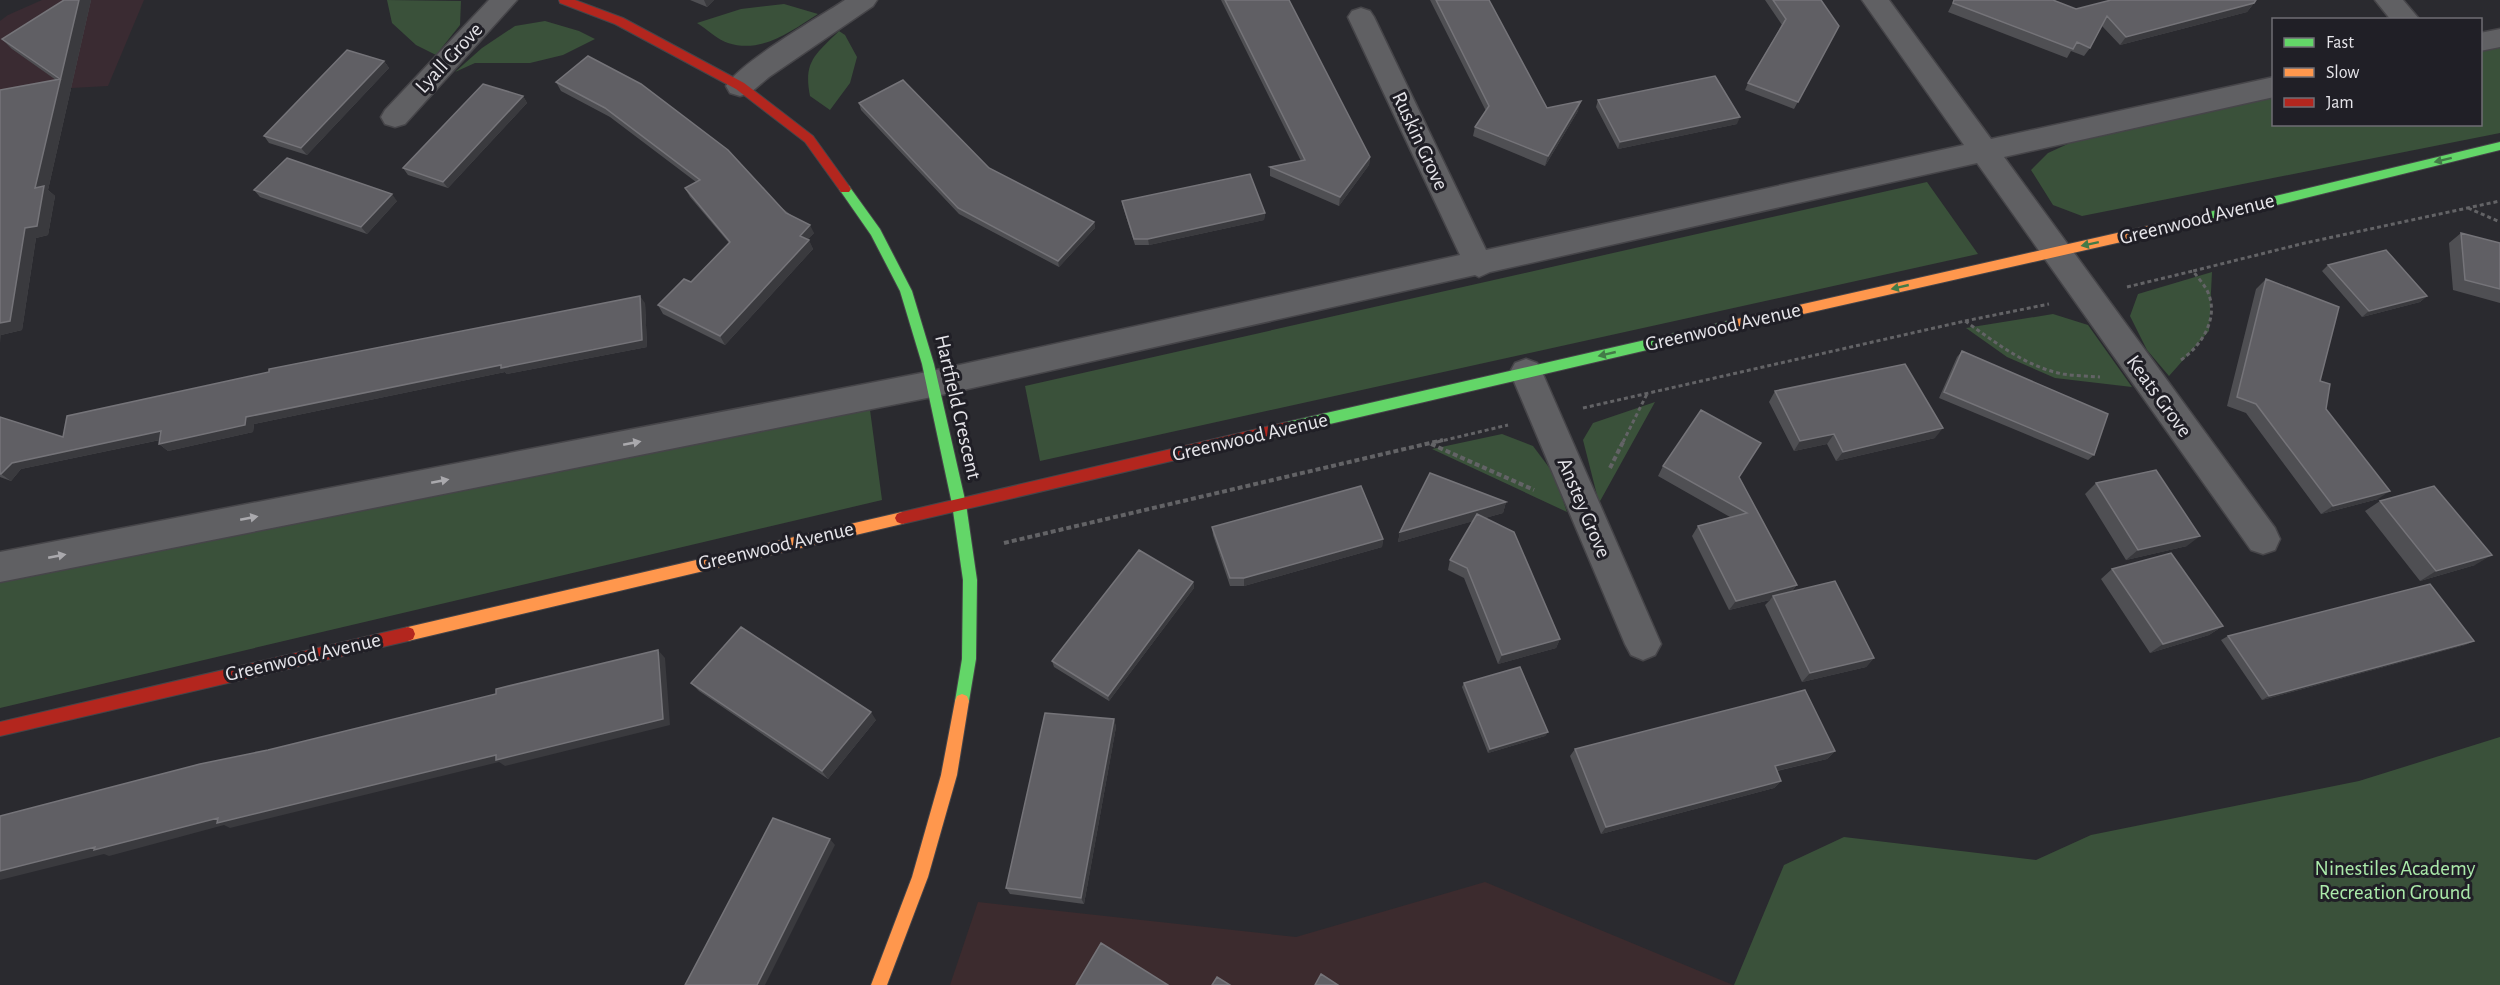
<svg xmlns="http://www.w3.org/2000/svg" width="2500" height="985" viewBox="0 0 2500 985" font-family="'Alegreya Sans',sans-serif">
	<rect width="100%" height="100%" fill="#2a2a2f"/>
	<path fill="#3a2b32" d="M42 0H144L108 86 0 92V21L8 15Z"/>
	<path fill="#3c2b2e" d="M1485 882 1733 985H950L978 902 1296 937Z"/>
	<path fill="#3a513a" d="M387 0 461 1 460 25 436 55 416 45 392 23Z
		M784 4 818 14C791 31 762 54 728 43 718 40 707 29 697 23L741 9Z
		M545 21 579 31 595 39 563 55 530 63H475L455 72 482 48 515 26Z
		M839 31 845 35 857 57 850 83 830 110 810 96C803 61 816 54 839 31Z
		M2500 46V133L2082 216 2053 205 2031 170 2048 153 2072 142 2273 96 2274 124H2480L2481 50Z
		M1927 182 1978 254 1040 461 1025 386Z
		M2212 272 2209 331 2169 376 2147 350 2130 316 2138 294Z
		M2053 314 2088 325 2132 387 2055 378 2007 357 1966 328Z
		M1655 402 1599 503 1583 440 1593 423Z
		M870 410 882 500 0 708V580Z
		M1502 434 1533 446 1554 474 1567 512 1432 449Z
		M2500 737V985H1734L1784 865 1844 837 2036 860 2091 835 2359 781Z"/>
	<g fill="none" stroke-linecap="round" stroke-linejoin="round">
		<g stroke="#464549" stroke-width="3">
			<path id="street" d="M489 0H517L405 124 395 127 385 124 381 117 385 110Z
				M845 0H877L873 6 769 77 750 93 740 96 730 93 726 86C740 62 818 18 845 0Z
				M1862 0H1889L1991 139 2274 77V97L2004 157 2275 528 2280 539 2275 550 2263 554 2251 550 1977 163 1490 272 1479 277 1475 275 932 397 0 582V552L932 371 1460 255 1348 17 1352 11 1361 8 1370 11 1374 17 1486 250 1964 145Z
				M2375 0H2403L2420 20H2391Z
				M2500 29V47L2480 51V33Z
				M1526 359 1537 363 1542 372 1661 644 1655 655 1643 660 1631 655 1625 644 1510 372 1515 363Z"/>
		</g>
		<g stroke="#464549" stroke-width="2">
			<path id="fast" d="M2500 142V150L2192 226 2186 221 2192 216Z
				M845 185 849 186 880 229 912 291 934 364 966 504 977 580 976 659 969 701 967 706 962 708 957 706 955 701 962 659 963 580 952 504 922 364 900 291 871 235 839 189Z
				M1737 319 1743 324 1737 329 1287 434 1282 432 1280 428 1282 424 1287 422Z"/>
		</g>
		<g stroke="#464549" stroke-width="2">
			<path id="slow" d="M2192 216 2198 221 2192 226 1737 329 1731 324 1737 319Z
				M902 512 907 514 909 518 907 522 902 524 408 641 403 639 401 634 403 629 408 627Z
				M962 694 967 696 969 701 957 775 928 877 887 985H871L912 877 941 775 955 701 957 696Z"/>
		</g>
		<g stroke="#464549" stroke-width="2">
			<path id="jam" d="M559 0H575L623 18 744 83 813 136 849 186 851 189 849 192H841L805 142 736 89 615 24 560 3Z
				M1287 422 1292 424 1294 428 1292 432 1287 434 902 524 897 522 895 518 897 514 902 512Z
				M408 627 413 629 415 634 413 639 408 641 0 736V722Z"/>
		</g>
		<path stroke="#636366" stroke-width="3" stroke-dasharray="4 3" stroke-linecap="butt" d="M2468 208 2500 222
			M2127 287 2193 271
			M1965 321 2049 304
			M2181 360C2201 346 2218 320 2209 295 2206 286 2198 278 2193 271L2305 243 2500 201
			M1583 408 1965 321C1995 342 2026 367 2063 374 2075 376 2088 376 2100 377
			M1437 442 1508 425
			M1623 442 1647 394"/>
		<path stroke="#636366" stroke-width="4" stroke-dasharray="5 3" stroke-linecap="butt" d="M1431 444 1534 490
			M1610 468 1624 440
			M1004 543 1443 440"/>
		<use href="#street" fill="#606063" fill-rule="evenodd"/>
		<use href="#fast" fill="#63d668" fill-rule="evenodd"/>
		<use href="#slow" fill="#ff974d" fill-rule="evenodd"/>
		<use href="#jam" fill="#b3261e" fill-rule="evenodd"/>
	</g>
	<path fill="#4f4f53" d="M64 0H91L48 190 55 196 48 235 36 238 22 330 1 335 0 90 56 80 12 49 2 39Z
		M690 0H714L707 7Z
		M1221 0H1289L1370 157 1369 165 1339 206 1270 176V167L1301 161Z
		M1430 0H1489L1547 108 1578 111 1545 166 1473 136 1475 127 1486 111Z
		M1765 0H1821L1839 26 1794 109 1745 90 1748 83 1782 25Z
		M1954 0 2076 9 2254 3 2247 12 2120 45 2102 26 2090 48 2084 56 2071 51 2067 58 1948 12Z
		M588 56 814 233 808 239 813 249 725 345 663 314 658 305 691 282 729 243 690 197 685 188 696 182 610 117 561 91 556 82Z
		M384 61 389 68 307 155 269 143 264 136Z
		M523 96 527 103 448 188 408 175 403 168Z
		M1598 100 1737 124 1618 149 1596 107Z
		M859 103 1094 222 1095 228 1059 267 959 214 861 110Z
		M254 190 397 201 367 234 260 197Z
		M1122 201 1265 213 1264 220 1149 245H1135L1123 207Z
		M2461 233 2500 243V303L2453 290 2449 243Z
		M2328 265 2427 296 2420 302 2362 317 2322 271Z
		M2266 279 2320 381 2326 409 2378 499 2321 514 2246 413 2227 406 2256 289Z
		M645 303 647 347 507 374 505 372 254 424 253 432 168 451 159 444 160 440 21 469 11 481 0 477V417L63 437Z
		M1962 351 2094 455 2088 460 1939 398 1957 357Z
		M1775 391 1935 438 1836 461 1827 444 1794 451 1769 402Z
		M1761 443 1739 477 1797 585 1792 591 1874 658 1866 667 1802 682 1765 605 1770 600 1729 610 1692 536 1698 526 1730 517 1658 476 1663 466Z
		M1430 473 1506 502 1503 513 1485 518 1514 532 1560 639 1556 648 1498 664 1464 578 1448 570 1450 560 1473 521 1398 542 1400 532Z
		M2096 483 2187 546 2126 560 2085 494Z
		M2380 501 2475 565 2420 581 2365 511Z
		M1212 527 1383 539 1382 547 1244 586H1230L1213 535Z
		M2112 569 2223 626 2209 635 2150 653 2101 579Z
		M1193 582 1194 588 1109 701 1054 667 1052 661Z
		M2228 636 2474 641 2465 645 2262 700 2221 640Z
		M691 683 876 720 828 779 699 691Z
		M1464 683 1548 732 1545 736 1488 753 1462 687Z
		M1114 719 1116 727 1084 904 1010 894 1006 888Z
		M1575 749 1835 751 1827 759 1777 771 1781 781 1774 788 1601 834 1570 756Z"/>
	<path fill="#3a3a3e" d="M79 0H91L48 190 55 196 48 235 36 238 22 330 1 335 0 343V323L35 188Z
		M704 0H714L707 7Z
		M2254 3 2247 12 2120 45 2126 37Z
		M384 61 389 68 307 155 301 148Z
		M523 96 527 103 448 188 443 182Z
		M1581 101 1578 111 1545 166 1548 156Z
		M1740 117 1737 124 1618 149 1620 142Z
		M1370 157 1369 165 1339 206 1340 197Z
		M392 194 397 201 367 234 361 227Z
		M1265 213 1264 220 1149 245 1148 239Z
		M1094 222 1095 228 1059 267 1058 261Z
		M810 225 814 233 803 245 800 236Z
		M809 240 813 249 725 345 720 336Z
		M640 296 645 303 647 347 507 374 505 372 254 424 253 432 168 451 159 444Z
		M2427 296 2420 302 2362 317 2369 311Z
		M1943 428 1935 438 1836 461 1843 452Z
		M161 431 169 438 21 469 11 481 1 474 12 463Z
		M1834 434 1827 444 1794 451 1800 441Z
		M2390 491 2378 499 2321 514 2333 506Z
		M1506 502 1503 513 1398 542 1400 532Z
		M2200 536 2187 546 2126 560 2138 550Z
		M1383 539 1382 547 1244 586V578Z
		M2492 555 2475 565 2420 581 2436 571Z
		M1193 582 1194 588 1109 701 1108 696Z
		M1797 585 1789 594 1773 596 1770 600 1729 610 1736 601Z
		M2223 626 2209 635 2150 653 2163 644Z
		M1560 639 1556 648 1498 664 1502 655Z
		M2474 641 2465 645 2262 700 2269 696Z
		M658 650 665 658 670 725 505 766 499 762 230 828 224 825 109 856 104 854 0 880V871L95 847Z
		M1874 658 1866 667 1802 682 1810 673Z
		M871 712 876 720 828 779 822 771Z
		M1114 719 1116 727 1084 904 1081 898Z
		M1548 732 1545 736 1488 753 1490 749Z
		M1835 751 1827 759 1767 773 1775 766Z
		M1781 781 1774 788 1601 834 1606 827Z
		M830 839 835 845 765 985H757Z"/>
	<path fill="#605f64" stroke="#757479" stroke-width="1.5" d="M64 0H79L35 188 44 186 37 226 25 228 10 321 0 323V90L60 79 2 39Z
		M1225 0H1289L1370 157 1340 197 1270 167 1305 160Z
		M1436 0H1489L1547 108 1581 101 1548 156 1475 127 1489 106Z
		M1773 0H1821L1839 26 1798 102 1748 83 1786 19Z
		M1954 0H2053L2076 9 2111 0H2256L2254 3 2126 37 2107 16 2090 48 2077 42 2073 49 1953 3Z
		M347 50 384 61 301 148 264 136Z
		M588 56 641 84 728 150 786 213 810 225 800 236 809 240 720 336 658 305 684 279 691 282 730 242 685 188 700 180 605 108 556 82Z
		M1715 76 1740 117 1620 142 1598 100Z
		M903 80 989 168 1094 222 1058 261 958 208 859 103Z
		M483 84 523 96 443 182 403 168Z
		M287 158 392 194 361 227 254 190Z
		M1250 174 1265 213 1148 239H1134L1122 201Z
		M2461 233 2500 243V289L2465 280Z
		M2386 250 2427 296 2369 311 2328 265Z
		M2266 279 2339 307 2320 381 2330 384 2326 409 2390 491 2333 506 2256 404 2237 397Z
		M640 296 642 340 501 368V365L246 417 245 425 159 444 161 431 12 463 1 474H0V417L63 437 67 416 269 372V369Z
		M1962 351 2108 414 2094 455 1944 392Z
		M1905 364 1943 428 1843 452 1834 434 1800 441 1775 391Z
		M1701 410 1761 443 1739 477 1797 585 1736 601 1698 526 1747 513 1663 466Z
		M2156 470 2200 536 2138 550 2096 483Z
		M1430 473 1506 502 1400 532Z
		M1361 486 1383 539 1244 578H1230L1212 527Z
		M2434 486 2492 555 2436 571 2380 501Z
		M1477 514 1514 532 1560 639 1502 655 1467 568 1450 560Z
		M1139 550 1193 582 1108 696 1052 661Z
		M2171 553 2223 626 2163 644 2112 569Z
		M1835 581 1874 658 1810 673 1773 596Z
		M2430 584 2474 641 2269 696 2228 636Z
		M741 627 871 712 822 771 691 683Z
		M658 650 663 719 496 760V755L217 823 218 818 94 850 95 847 0 871V816L200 764 268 750 496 694V689Z
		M1520 667 1548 732 1490 749 1464 683Z
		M1805 690 1835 751 1775 766 1781 781 1606 827 1575 749Z
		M1045 713 1114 719 1081 898 1006 888Z
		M773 818 830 839 757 985H685Z
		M1101 943 1168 985H1076Z
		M1321 974 1338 985H1315Z
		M1217 977 1230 985H1212Z"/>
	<defs><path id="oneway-solid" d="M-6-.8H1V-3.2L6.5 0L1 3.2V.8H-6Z" transform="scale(1.5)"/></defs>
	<g fill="#427a47">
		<use href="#oneway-solid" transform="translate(2443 160) rotate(166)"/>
		<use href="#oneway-solid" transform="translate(2090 244) rotate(168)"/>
		<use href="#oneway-solid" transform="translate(1900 287) rotate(167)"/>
		<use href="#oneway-solid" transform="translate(1607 354) rotate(167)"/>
	</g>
	<g fill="#aaa9ad">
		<use href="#oneway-solid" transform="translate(632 443) rotate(-11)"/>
		<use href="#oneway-solid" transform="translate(440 481) rotate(-11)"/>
		<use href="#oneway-solid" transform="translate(249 518) rotate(-11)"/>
		<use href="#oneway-solid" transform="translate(57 556) rotate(-11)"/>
	</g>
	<g text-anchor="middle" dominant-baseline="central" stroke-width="6" stroke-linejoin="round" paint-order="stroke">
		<g font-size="21" fill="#e6e5ea" stroke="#201f26">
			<text transform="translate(449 58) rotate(-47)">Lyall Grove</text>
			<text transform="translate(1420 141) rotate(65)">Ruskin Grove</text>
			<text transform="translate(2197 219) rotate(-14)">Greenwood Avenue</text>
			<text transform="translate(1723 327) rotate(-13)">Greenwood Avenue</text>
			<text transform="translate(2159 396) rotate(54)">Keats Grove</text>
			<text transform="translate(958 407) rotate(77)">Hartfield Crescent</text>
			<text transform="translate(1250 437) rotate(-13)">Greenwood Avenue</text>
			<text transform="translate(1584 508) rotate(67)">Anstey Grove</text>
			<text transform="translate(776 546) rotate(-13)">Greenwood Avenue</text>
			<text transform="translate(303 657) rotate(-13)">Greenwood Avenue</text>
		</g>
		<g font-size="21" fill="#abeaaa" stroke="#201f26">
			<text x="2395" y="868">Ninestiles Academy<tspan x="2395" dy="24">Recreation Ground</tspan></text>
		</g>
	</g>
	<rect x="2272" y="18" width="210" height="108" fill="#201f26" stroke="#6f6e74" stroke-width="1.5"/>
	<rect x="2284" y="38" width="30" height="9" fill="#63d668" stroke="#6f6e74" stroke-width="1.5"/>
	<text x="2326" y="48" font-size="18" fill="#e6e5ea">Fast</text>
	<rect x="2284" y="68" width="30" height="9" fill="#ff974d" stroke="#6f6e74" stroke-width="1.5"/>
	<text x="2326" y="78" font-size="18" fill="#e6e5ea">Slow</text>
	<rect x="2284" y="98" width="30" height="9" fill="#b3261e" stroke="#6f6e74" stroke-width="1.5"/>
	<text x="2326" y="108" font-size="18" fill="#e6e5ea">Jam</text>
</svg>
